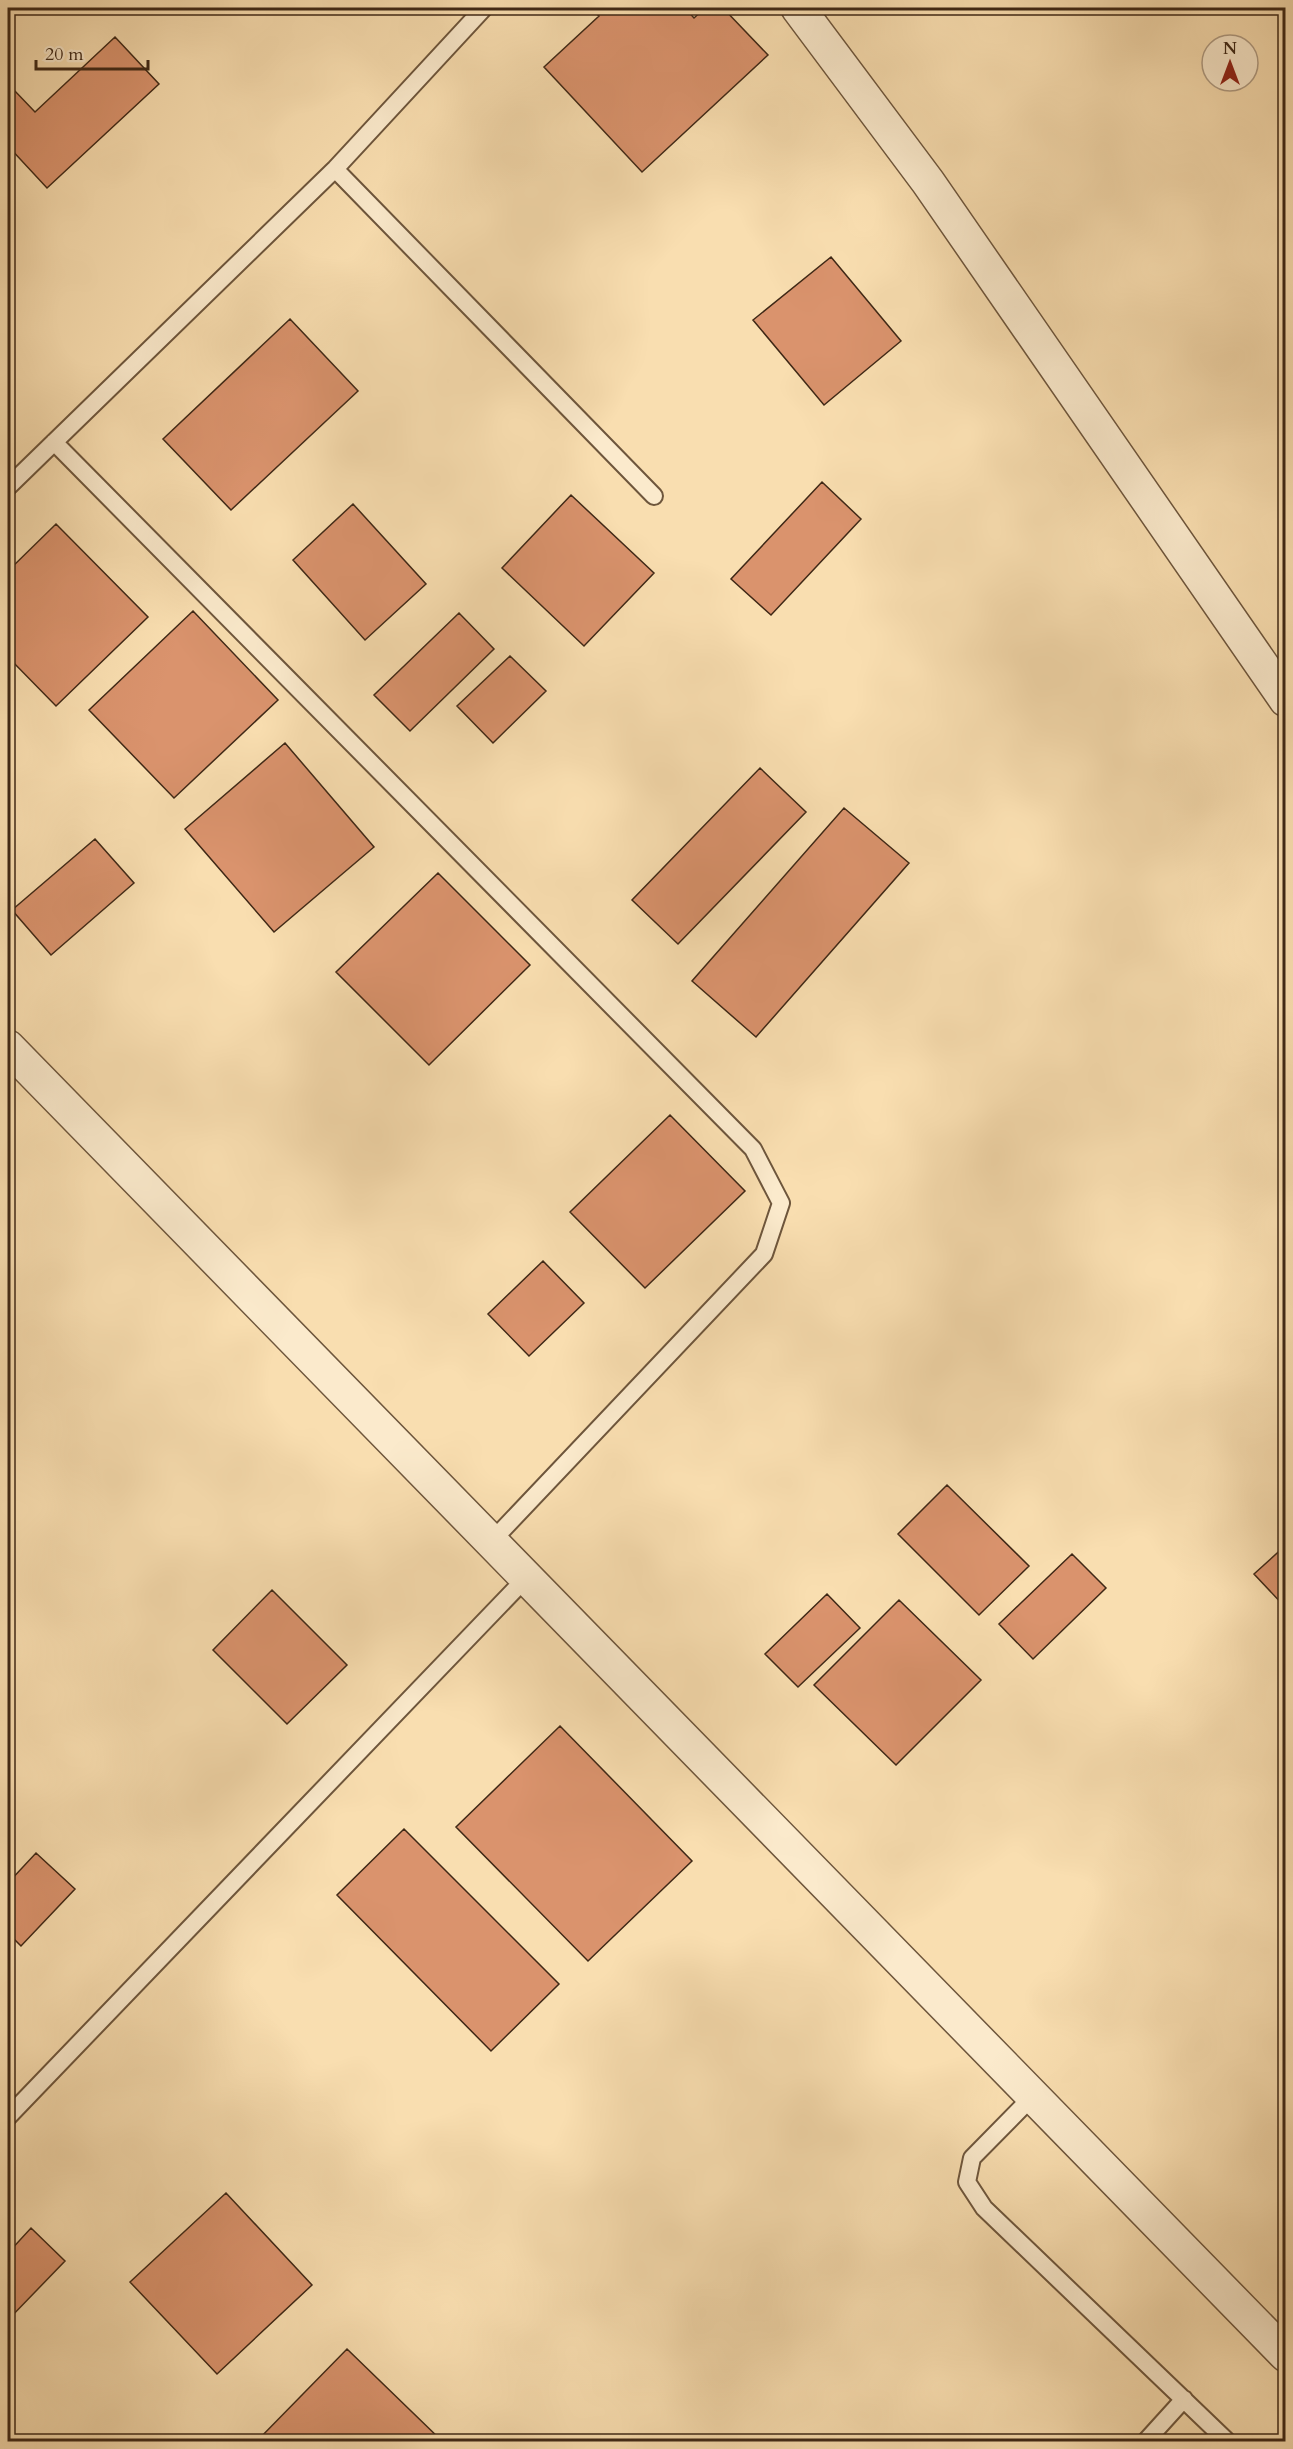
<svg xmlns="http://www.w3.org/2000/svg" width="1293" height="2449" viewBox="0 0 1293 2449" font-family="Cardo,serif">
	<rect width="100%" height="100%" fill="#f9deb0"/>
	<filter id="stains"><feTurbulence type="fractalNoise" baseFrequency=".00333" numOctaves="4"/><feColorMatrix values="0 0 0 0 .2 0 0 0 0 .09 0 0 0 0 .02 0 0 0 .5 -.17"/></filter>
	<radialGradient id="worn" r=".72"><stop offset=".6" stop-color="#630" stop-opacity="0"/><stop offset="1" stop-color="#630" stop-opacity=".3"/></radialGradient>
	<path fill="#da936d" stroke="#3f2816" stroke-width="1.5" d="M590 8H685L694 18 705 8H723L768 55 642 172 544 67 599 16Z
		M115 37 159 84 47 188 8 146V137L11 133 8 129V96L14 90 35 112Z
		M831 257 901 341 824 405 753 320Z
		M290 319 358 391 231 510 163 439Z
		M822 482 861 519 771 615 731 579Z
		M571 495 654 573 584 646 502 568Z
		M353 504 426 584 365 640 293 560Z
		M56 524 148 617 56 706 8 657V571Z
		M193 611 278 700 174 798 89 710Z
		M459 613 494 649 410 731 374 695Z
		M510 656 546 691 493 743 457 706Z
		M285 743 374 847 274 932 185 829Z
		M760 768 806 812 678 944 632 900Z
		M844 808 909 863 756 1037 692 981Z
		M95 839 134 883 51 955 12 910Z
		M438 873 530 965 429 1065 336 972Z
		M670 1115 745 1191 645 1288 570 1212Z
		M543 1261 584 1303 529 1356 488 1314Z
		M947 1485 1029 1566 979 1615 898 1534Z
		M1286 1545V1608L1254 1574Z
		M1072 1554 1106 1588 1033 1659 999 1624Z
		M272 1590 347 1665 287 1724 213 1650Z
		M827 1594 860 1628 798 1687 765 1654Z
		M899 1600 981 1680 896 1765 814 1685Z
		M560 1726 692 1861 588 1961 456 1827Z
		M404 1829 559 1984 491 2051 337 1895Z
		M36 1853 75 1889 21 1946 8 1933V1883Z
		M226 2193 312 2285 217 2374 130 2282Z
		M31 2228 65 2261 8 2320V2253Z
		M347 2349 443 2442H256Z"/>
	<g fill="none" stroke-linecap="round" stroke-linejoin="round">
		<g stroke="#6e563c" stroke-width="20">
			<path id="service" d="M335 169 654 496
				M54 442 753 1149 781 1203 764 1254 491 1542
				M8 487 335 169 484 8
				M1033 2096 972 2158 967 2182 984 2208 1228 2442
				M8 2117 526 1578
				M1145 2442 1184 2399"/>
		</g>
		<g stroke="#6e563c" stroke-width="36">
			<path id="minor" d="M798 8 928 182 1286 700"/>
		</g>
		<g stroke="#6e563c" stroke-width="36">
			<path id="tertiary" d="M8 1047 1286 2355"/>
		</g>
		<use href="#service" stroke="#fbeacc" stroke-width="16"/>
		<use href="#minor" stroke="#fbeacc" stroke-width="33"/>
		<use href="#tertiary" stroke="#fbeacc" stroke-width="33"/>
		<g stroke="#3f2816" stroke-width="7">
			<path id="rail" d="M1283 8 1286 10"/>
		</g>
		<use href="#rail" stroke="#fbeacc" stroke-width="4.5" stroke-dasharray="14" stroke-linecap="butt"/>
	</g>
	<rect width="1293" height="2449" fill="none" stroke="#f9deb0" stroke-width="30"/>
	<rect x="9" y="9" width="1275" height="2431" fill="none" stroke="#3f2816" stroke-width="3"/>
	<rect x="15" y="15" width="1263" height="2419" fill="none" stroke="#3f2816" stroke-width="1.5"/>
	<g transform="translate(1230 63)"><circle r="28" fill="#fbeacc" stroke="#b09c83" stroke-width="1.5"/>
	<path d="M0-4.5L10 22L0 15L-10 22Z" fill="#8f2418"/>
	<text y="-9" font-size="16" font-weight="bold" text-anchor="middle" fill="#3f2816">N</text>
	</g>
	<path d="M36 60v9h112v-9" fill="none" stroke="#3f2816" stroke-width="3"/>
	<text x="45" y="60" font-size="18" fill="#3f2816" stroke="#fbeacc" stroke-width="4.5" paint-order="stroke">20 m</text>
	<rect width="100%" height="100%" filter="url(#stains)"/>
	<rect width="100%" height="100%" fill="url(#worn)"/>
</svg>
